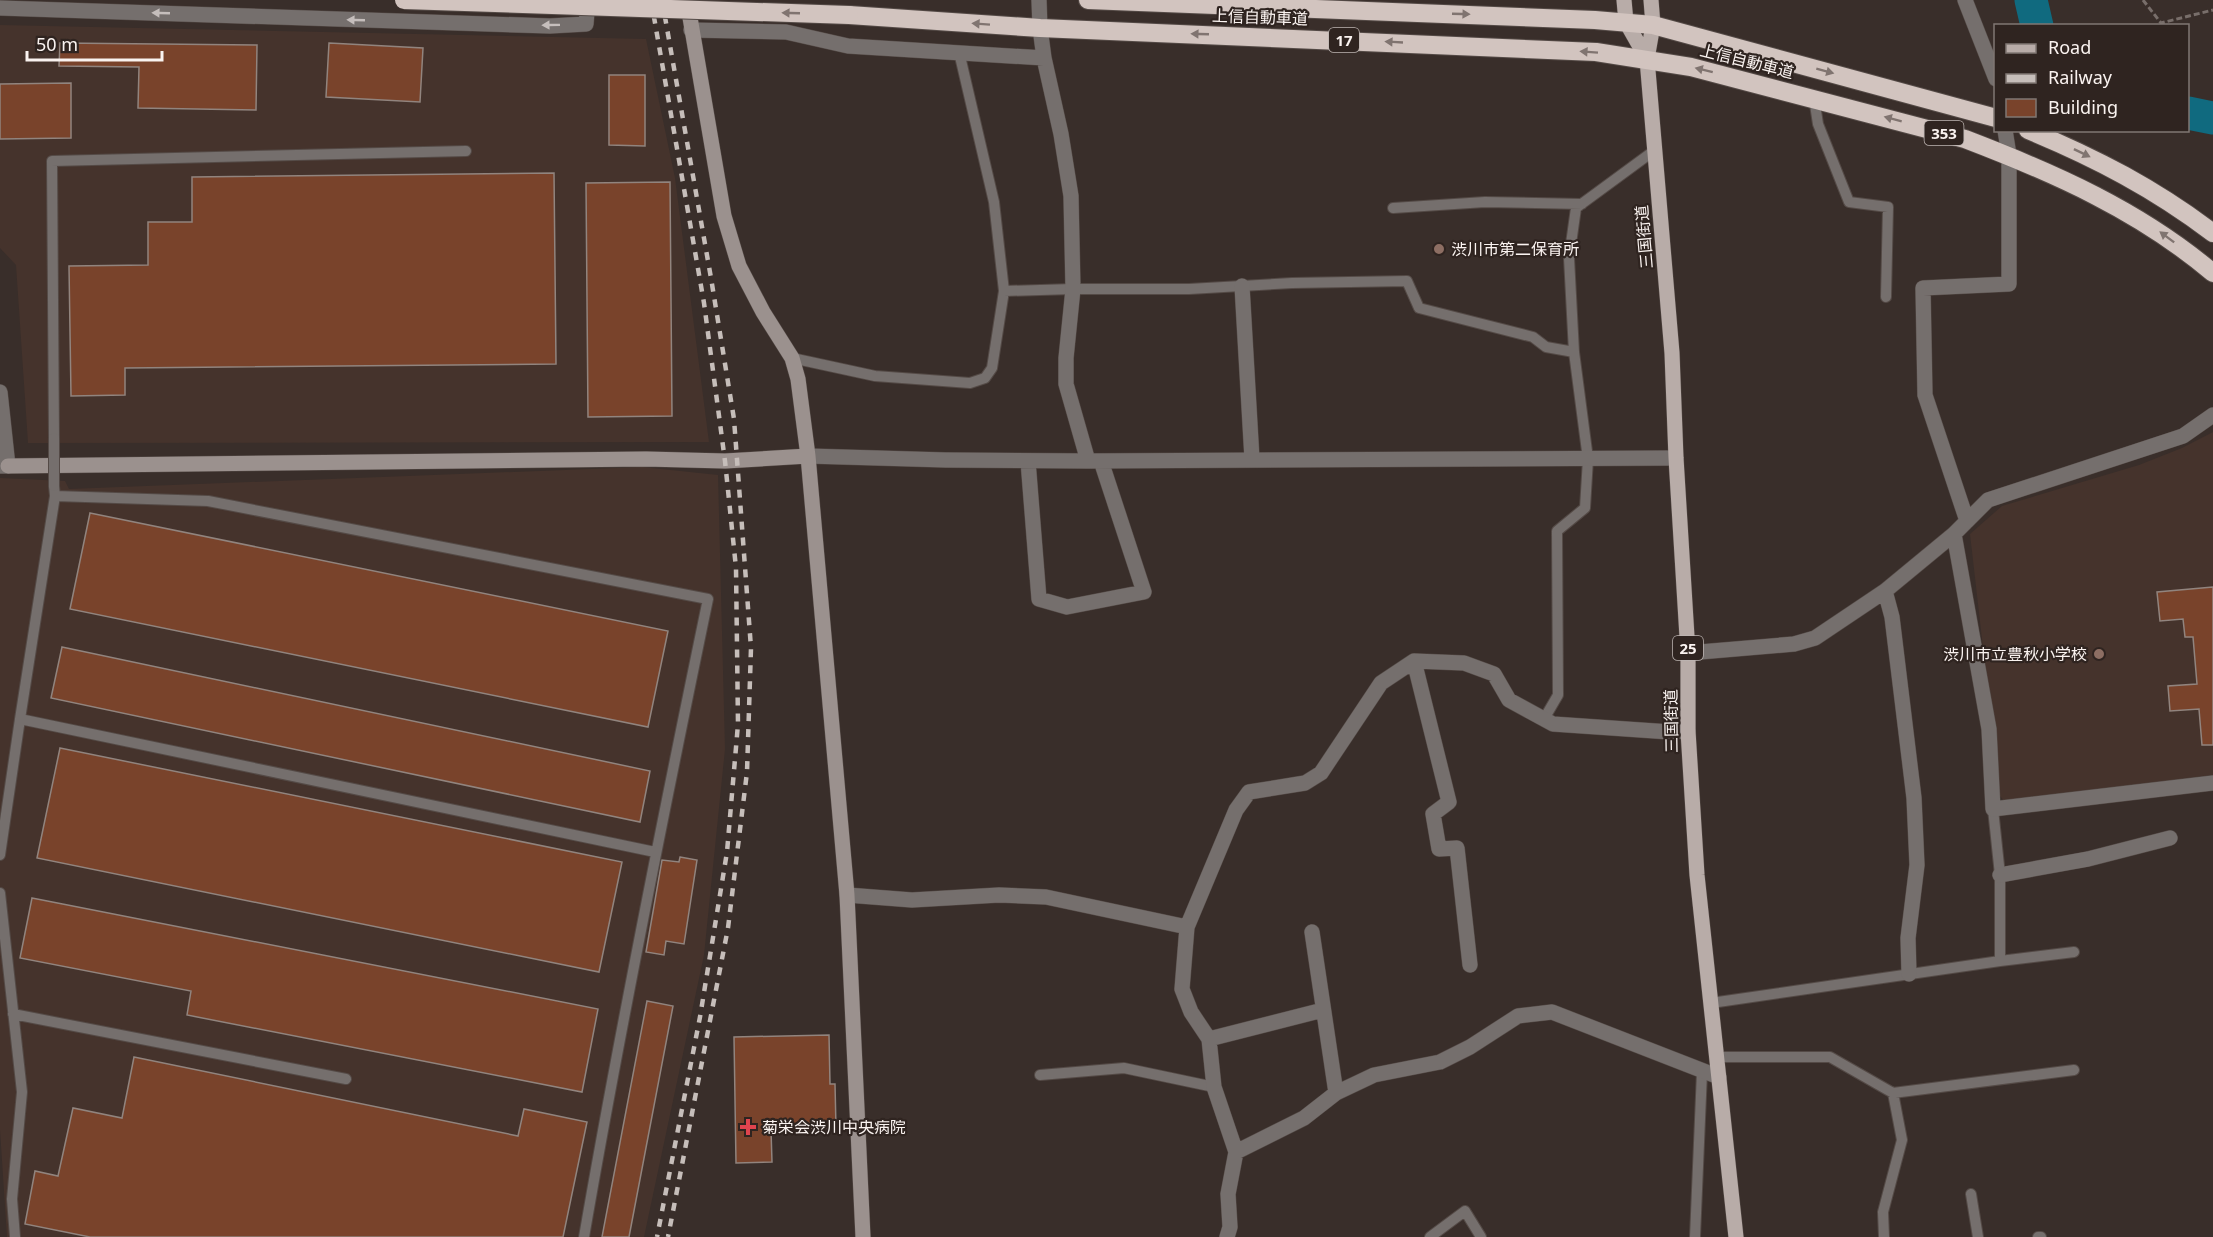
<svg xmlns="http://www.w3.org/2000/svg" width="2213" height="1237" viewBox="0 0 2213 1237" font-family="'Noto Sans','Noto Sans JP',sans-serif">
	<rect width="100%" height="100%" fill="#392e2a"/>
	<path fill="#45332c" d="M0 25 646 39 675 178 709 442 28 443 16 265 0 248Z
		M2213 432V775L2005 802 2000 796 1970 534 2002 506 2139 465 2182 448Z
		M642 467 718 475 725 749 704 955 644 1237H7L0 1130V478L65 481 69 489Z"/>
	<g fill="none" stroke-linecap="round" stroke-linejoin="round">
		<path stroke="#106a7f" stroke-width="33" d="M2031 0 2037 26
			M2188 113 2213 118"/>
	</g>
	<path fill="#79432b" stroke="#91847e" stroke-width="1.5" d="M60 43 257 45 256 110 138 108 139 67 59 66Z
		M329 43 423 48 420 102 326 97Z
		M609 75H645V146L609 145Z
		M71 83V138L0 139V84Z
		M554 173 556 364 125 368V395L71 396 69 266 148 265V222H192V177Z
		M670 182 672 416 588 417 586 183Z
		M90 513 668 631 648 727 70 609Z
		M2213 587V745H2202L2199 709 2170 711 2168 686 2197 684 2193 637H2185L2183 619 2160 621 2157 592Z
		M62 647 650 771 640 822 51 698Z
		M60 748 622 862 599 972 37 858Z
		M680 857 697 860 684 944 666 941 664 955 646 952 662 860 679 862Z
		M32 898 598 1009 582 1092 187 1015 191 991 20 958Z
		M647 1001 673 1006 629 1237H602Z
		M829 1035 830 1084H835L836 1128 771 1130 772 1162 736 1163 734 1037Z
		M134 1057 518 1136 524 1109 587 1122 563 1237H90L25 1224 35 1171 58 1176 73 1108 122 1118Z"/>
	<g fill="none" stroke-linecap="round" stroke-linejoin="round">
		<g stroke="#544a46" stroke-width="12">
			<path id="lane" d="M1814 98 1818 124 1849 202 1888 207 1886 297
				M1393 208 1485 202 1582 204
				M1004 291 1073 289H1189L1292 283 1407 281 1419 308 1533 337 1546 347 1574 352 1588 459 1585 508 1557 531 1558 695 1544 719
				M1574 352 1569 258 1576 208 1655 150
				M792 358 875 376 970 383 985 378 992 368 1004 291 994 202 959 52
				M54 438 52 161 466 151
				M54 486 55 496 208 501 708 599C664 811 621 1023 584 1237
				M55 496 20 719 655 852
				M1993 809 2000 875V961
				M0 855 20 719
				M0 893 22 1092 12 1199 15 1237
				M1711 1003 2000 961 2074 952
				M13 1014 346 1079
				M1717 1057H1830L1893 1093 2074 1070
				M1040 1075 1124 1068 1214 1087
				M1971 1194 1978 1237
				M1430 1237 1465 1211 1481 1237
				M1695 1237 1702 1072
				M1884 1237 1883 1212 1902 1140 1893 1093
				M2038 1237H2041"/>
		</g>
		<g stroke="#544a46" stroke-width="16">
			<path id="street" d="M1039 0 1040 28 1044 58 1061 134 1071 196 1073 289 1066 358V384L1088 461
				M1965 0 1996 79
				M0 8 550 26 586 24 588 0
				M691 30 786 32 848 46 1044 58
				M1242 286 1252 459
				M0 392 8 466H0
				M808 456 946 460 1088 461 1676 458
				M1028 461 1039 599 1067 607 1144 592 1101 461
				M1967 521 1925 395 1923 288 2009 284V155L2005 130
				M1954 534 1989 729 1993 809 2213 783
				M1885 591 1892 617 1914 798 1917 865 1908 938 1909 974
				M1688 653 1794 644 1815 638 1885 591 1954 534 1988 500 2183 436 2213 415
				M1414 661 1449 802 1433 814 1439 849 1457 848 1470 965
				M2000 875 2088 859 2170 838
				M847 895 912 900 999 895 1046 897 1187 927
				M1312 932 1336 1093
				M1209 1039 1323 1010
				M1236 1152 1304 1118 1336 1093 1374 1075 1440 1062 1470 1047 1518 1016 1552 1012 1719 1077
				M1227 1237 1230 1227 1228 1194 1236 1152 1214 1087 1209 1039 1191 1012 1182 989 1187 927 1236 810 1249 792 1305 783 1321 773 1381 683 1414 661 1464 663 1494 674 1509 700 1553 724 1670 732 1688 731"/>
		</g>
		<g stroke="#544a46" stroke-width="16">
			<path id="secondary" d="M687 0 724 216 739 266 763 312 792 358 798 379 808 456
				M8 466 646 459 725 461 808 456 847 895 863 1237"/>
		</g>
		<g stroke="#544a46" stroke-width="16">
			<path id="primary" d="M1624 0 1626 22 1647 59
				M1651 0 1653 25 1647 59 1672 353 1676 458 1688 653V731L1697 875 1736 1237"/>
		</g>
		<g stroke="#544a46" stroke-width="20">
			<path id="highway" d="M1088 0 1595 20 1653 25 1996 118
				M849 15 1040 28 1596 52 1691 67 1965 139C2054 173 2140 211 2213 273
				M2028 130C2096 158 2155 189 2213 233"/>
		</g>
		<path stroke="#786e6a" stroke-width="3" stroke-dasharray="6 3" stroke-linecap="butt" d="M2143 0 2161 23 2213 10"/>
		<use href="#lane" stroke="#756f6d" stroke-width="10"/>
		<use href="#street" stroke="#756f6d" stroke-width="15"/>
		<use href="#secondary" stroke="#9b918e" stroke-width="15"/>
		<use href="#primary" stroke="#b8aca8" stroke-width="15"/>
		<use href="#highway" stroke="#d2c4bf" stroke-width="18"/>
		<path stroke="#c6beba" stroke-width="4.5" stroke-dasharray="8 8" stroke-linecap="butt" d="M651 0 704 303 725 461 736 568 738 724 727 852 700 1017 657 1237
			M662 0 711 278 734 419 751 648 747 772 728 928 668 1237"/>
		<g stroke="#544a46" stroke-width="12" stroke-linecap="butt">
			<path id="lane-bridge" d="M54 438V486"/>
		</g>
		<g stroke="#544a46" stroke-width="20" stroke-linecap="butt">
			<path id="highway-bridge" d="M404 0 849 15"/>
		</g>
		<use href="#lane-bridge" stroke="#756f6d" stroke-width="10"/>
		<use href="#highway-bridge" stroke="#d2c4bf" stroke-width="18"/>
	</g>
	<defs><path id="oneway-solid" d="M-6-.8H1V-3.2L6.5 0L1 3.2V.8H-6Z" transform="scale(1.5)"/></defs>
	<g fill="#c5bebc">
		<use href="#oneway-solid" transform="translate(161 13) rotate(-178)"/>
		<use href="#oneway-solid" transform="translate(356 20) rotate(-178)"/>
		<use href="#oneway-solid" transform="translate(551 25) rotate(179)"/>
	</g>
	<g fill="#807470">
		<use href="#oneway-solid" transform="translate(791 13) rotate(-178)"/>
		<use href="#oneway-solid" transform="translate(1461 14) rotate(2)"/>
		<use href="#oneway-solid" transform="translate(981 24) rotate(-176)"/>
		<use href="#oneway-solid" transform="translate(1200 34) rotate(-178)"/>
		<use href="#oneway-solid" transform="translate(1394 42) rotate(-177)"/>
		<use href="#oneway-solid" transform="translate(1589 52) rotate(-176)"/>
		<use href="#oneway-solid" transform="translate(1704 70) rotate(-166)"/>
		<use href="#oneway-solid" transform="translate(1825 71) rotate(15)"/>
		<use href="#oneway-solid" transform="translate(1893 119) rotate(-165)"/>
		<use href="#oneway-solid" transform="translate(2082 153) rotate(26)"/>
		<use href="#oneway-solid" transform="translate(2167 237) rotate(-143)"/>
	</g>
	<g fill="#8d6e63" stroke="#2f2420" stroke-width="2">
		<circle cx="1439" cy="249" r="6"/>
		<circle cx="2099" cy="654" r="6"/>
	</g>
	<path fill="#e0444e" stroke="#2f2420" stroke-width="2" d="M745 1118h6v6h6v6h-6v6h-6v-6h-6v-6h6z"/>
	<g text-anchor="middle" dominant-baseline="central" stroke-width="4.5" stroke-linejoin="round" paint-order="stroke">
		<g fill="#2f2420" stroke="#bdb5b2" stroke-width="1.5">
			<rect x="1329" y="28" width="30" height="24" rx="4.5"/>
			<rect x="1924.5" y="121" width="39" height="24" rx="4.5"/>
			<rect x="1673" y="636" width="30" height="24" rx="4.5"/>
		</g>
		<g font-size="15" font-weight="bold" fill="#faf3f0">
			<text x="1344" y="40">17</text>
			<text x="1944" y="133">353</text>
			<text x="1688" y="648">25</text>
		</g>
		<g font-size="16" fill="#faf3f0" stroke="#2f2420">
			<text transform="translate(1260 17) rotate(2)">上信自動車道</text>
			<text transform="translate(1747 61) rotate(14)">上信自動車道</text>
			<text transform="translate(1644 237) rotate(-95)">三国街道</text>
			<text transform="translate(1671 721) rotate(-91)">三国街道</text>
		</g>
		<g font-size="16" fill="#faf3f0" stroke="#2f2420" text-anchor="start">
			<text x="1451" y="249">渋川市第二保育所</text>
			<text x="2087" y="654" text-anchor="end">渋川市立豊秋小学校</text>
			<text x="762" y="1127">菊栄会渋川中央病院</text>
		</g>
	</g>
	<rect x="1994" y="24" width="195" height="108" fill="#2f2420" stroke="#807773" stroke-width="1.5"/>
	<rect x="2006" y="44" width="30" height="9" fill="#b8aca8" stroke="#807773" stroke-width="1.5"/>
	<text x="2048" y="54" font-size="18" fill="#faf3f0">Road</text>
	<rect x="2006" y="74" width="30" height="9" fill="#c6beba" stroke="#807773" stroke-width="1.5"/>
	<text x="2048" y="84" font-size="18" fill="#faf3f0">Railway</text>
	<rect x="2006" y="99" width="30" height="18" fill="#79432b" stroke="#807773" stroke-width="1.5"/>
	<text x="2048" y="114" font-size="18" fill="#faf3f0">Building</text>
	<path d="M27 51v9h135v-9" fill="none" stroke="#faf3f0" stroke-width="3"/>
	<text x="36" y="51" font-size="18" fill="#faf3f0" stroke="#2f2420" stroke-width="4.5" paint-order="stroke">50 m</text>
</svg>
